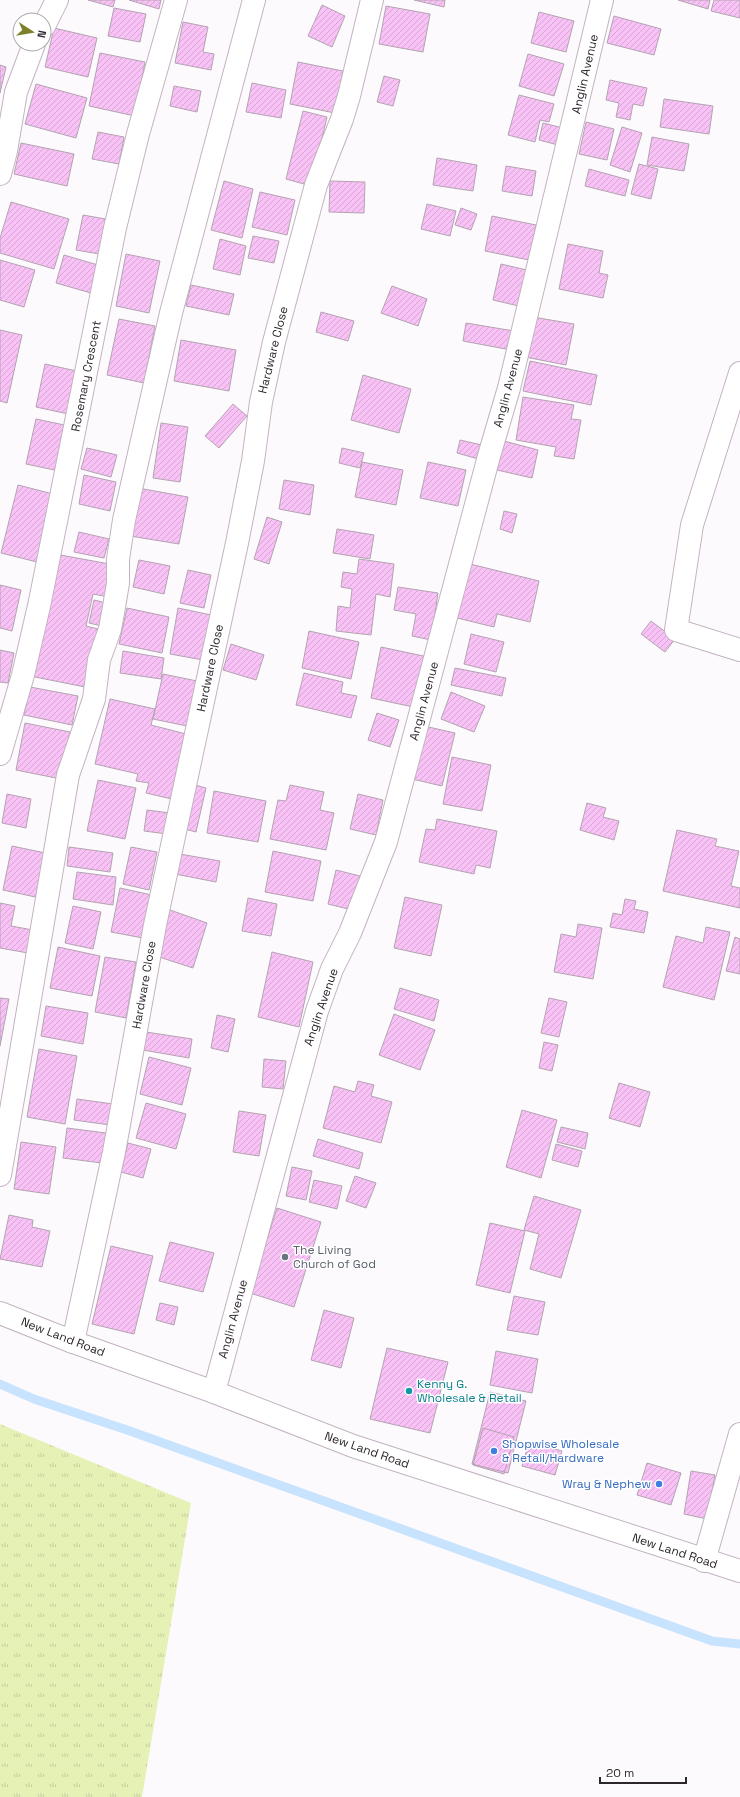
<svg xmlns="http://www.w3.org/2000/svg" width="740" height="1797" viewBox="0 0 740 1797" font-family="'Space Grotesk',sans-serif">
	<defs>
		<pattern id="grass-tufts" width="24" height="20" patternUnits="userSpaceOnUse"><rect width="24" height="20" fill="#e6f1b6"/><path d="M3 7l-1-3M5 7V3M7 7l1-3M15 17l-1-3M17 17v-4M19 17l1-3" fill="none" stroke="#c5ce9d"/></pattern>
		<pattern id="building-hatch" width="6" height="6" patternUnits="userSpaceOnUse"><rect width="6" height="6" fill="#f9c2f6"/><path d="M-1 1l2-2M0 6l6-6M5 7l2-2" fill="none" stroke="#d6a7d3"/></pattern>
	</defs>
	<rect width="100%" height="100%" fill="#fdfafd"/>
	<path fill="url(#grass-tufts)" d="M0 1424 191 1503 142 1797H0Z"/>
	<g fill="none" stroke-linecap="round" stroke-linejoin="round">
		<path stroke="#c8e3fd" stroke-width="9" d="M0 1384 34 1399 130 1431 712 1641 740 1644"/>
	</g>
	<path fill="url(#building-hatch)" stroke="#b3a3b1" d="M88 0H115L113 7Z
		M129 0H161L159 9Z
		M414 0H445L444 7Z
		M678 0H710L708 9Z
		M714 0H740V18L711 11Z
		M322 5 345 16 332 47 308 36Z
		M386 6 430 14 423 52 379 44Z
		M114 8 146 14 140 42 108 36Z
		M539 12 574 21 566 52 531 43Z
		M614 16 661 29 654 55 607 43Z
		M183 22 208 27 203 52 214 54 211 70 175 63Z
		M54 28 97 38 88 77 45 67Z
		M100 53 145 62 135 116 89 106Z
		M528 54 564 64 554 96 519 86Z
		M298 62 343 71 335 113 290 104Z
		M0 65 6 67 0 93Z
		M384 76 400 80 393 106 377 102Z
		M610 80 647 88 643 106 633 104 630 120 616 117 619 103 606 100Z
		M252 83 286 90 281 118 246 112Z
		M36 84 87 98 76 138 25 124Z
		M174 86 201 91 197 112 170 106Z
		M519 95 554 104 549 122 540 120 535 142 508 135Z
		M664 99 713 106 709 134 660 127Z
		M303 111 327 117 311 186 286 179Z
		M586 122 614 129 607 160 579 154Z
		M543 123 563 128 558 145 539 140Z
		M622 127 642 133 630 172 610 165Z
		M98 132 124 137 119 164 92 159Z
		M652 137 689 144 684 171 647 165Z
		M21 143 74 154 67 186 14 174Z
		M437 158 477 165 473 191 433 185Z
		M639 164 658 169 651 199 631 194Z
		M506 166 536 171 532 196 502 191Z
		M589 169 629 180 625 196 585 186Z
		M224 181 253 189 242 238 211 230Z
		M330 181 365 182 364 213 329 212Z
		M260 192 295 200 287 235 252 227Z
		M11 202 69 219 54 269 0 253V238Z
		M427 204 456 211 450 236 421 229Z
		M461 208 477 214 471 230 455 225Z
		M83 215 111 220 105 255 76 250Z
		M492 216 536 225 529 260 485 251Z
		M253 236 279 241 274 263 248 258Z
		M220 239 246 246 240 275 213 269Z
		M568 244 603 251 599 273 608 275 603 298 559 289Z
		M126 254 160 261 149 313 116 306Z
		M64 255 98 265 91 293 56 283Z
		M0 260 35 270 24 307 0 300Z
		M501 264 531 271 523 307 493 300Z
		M191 285 234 294 229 315 186 306Z
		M392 286 427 299 418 326 381 313Z
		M321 312 354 321 348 341 316 332Z
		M533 317 574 324 566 365 525 357Z
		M119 319 155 326 144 383 107 375Z
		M466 323 514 331 511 350 463 341Z
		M0 330 22 335 7 403 0 401Z
		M181 340 236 350 229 391 174 381Z
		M530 361 597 375 591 405 523 391Z
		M45 364 81 372 73 415 36 407Z
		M363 375 411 389 399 433 351 420Z
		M523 397 574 405 571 419 581 420 574 459 554 456 556 447 516 440Z
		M233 404 247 416 219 448 205 436Z
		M36 419 69 426 59 471 26 464Z
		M161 423 188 427 180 482 153 478Z
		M460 440 486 446 482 460 457 453Z
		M504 441 538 450 532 478 497 470Z
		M87 448 117 455 111 477 81 469Z
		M342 448 364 453 360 468 339 463Z
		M362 462 403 470 396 505 355 497Z
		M428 462 466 470 458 506 420 498Z
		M84 475 116 482 110 511 79 504Z
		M284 480 314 485 310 515 279 509Z
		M18 485 57 495 41 563 1 553Z
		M138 488 188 497 179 544 130 536Z
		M504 511 517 514 512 533 500 529Z
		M267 517 282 522 269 564 254 559Z
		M337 529 374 535 370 559 333 553Z
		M79 532 109 539 104 558 74 552Z
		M55 554 115 565 109 597 93 594 86 626 102 630 90 688 30 676Z
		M359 559 394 564 390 597 376 594 371 635 336 631 338 606 350 608 352 589 341 587 343 572 357 574Z
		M139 560 170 566 164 594 133 587Z
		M466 563 539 581 530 622 497 614 494 627 453 617Z
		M188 570 211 575 204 608 180 603Z
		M0 585 21 590 12 631 0 628Z
		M398 587 438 593 431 640 412 636 416 614 394 610Z
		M94 600 111 604 106 627 89 623Z
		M127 608 169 617 162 653 119 644Z
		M178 608 211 615 203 660 170 654Z
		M651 621 675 639 665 652 641 634Z
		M309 631 359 642 351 679 302 668Z
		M471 634 504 642 496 672 464 664Z
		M231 644 264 655 256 680 223 670Z
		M381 647 428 657 418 708 371 698Z
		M0 650 14 653 8 683 0 682Z
		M123 651 164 658 161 679 120 673Z
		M455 668 506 678 502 696 451 685Z
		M304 673 343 682 341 693 357 696 351 718 296 705Z
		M163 674 197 681 187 726 153 719Z
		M30 687 78 696 72 725 24 715Z
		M451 692 485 706 474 732 441 719Z
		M110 699 155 709 151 725 190 735 176 800 146 793 149 783 136 781 138 774 95 764Z
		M377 713 399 720 390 747 368 740Z
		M25 723 70 732 61 779 16 770Z
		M424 726 455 733 442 786 412 779Z
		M452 757 491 765 482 811 443 804Z
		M98 780 136 788 125 839 87 831Z
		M191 784 206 788 196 832 181 828Z
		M290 785 324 792 320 810 334 813 326 850 270 839 278 800 286 801Z
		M214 791 266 801 258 842 207 833Z
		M7 794 31 799 26 828 2 823Z
		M358 794 383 800 376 835 350 829Z
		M587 803 606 808 603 817 619 821 614 840 580 830Z
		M147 810 170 813 167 834 144 831Z
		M437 819 497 831 490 868 476 865 474 874 419 862 426 829 435 830Z
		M677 830 717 839 715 846 739 851 731 886 740 888V908L663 891Z
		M12 846 50 854 40 898 3 890Z
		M69 847 113 853 110 872 67 866Z
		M131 847 157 852 149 890 123 884Z
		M273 851 321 861 313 901 265 892Z
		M174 853 220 861 216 882 170 873Z
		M336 870 360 876 352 910 328 904Z
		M77 872 116 877 113 905 73 899Z
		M120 888 152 895 143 938 111 932Z
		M405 897 442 905 431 956 394 948Z
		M248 898 277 904 271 936 242 931Z
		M625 899 636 901 634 909 648 912 644 933 610 927 613 913 622 915Z
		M0 903 15 906 11 926 33 930 28 953 0 948Z
		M73 906 101 912 93 949 65 943Z
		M170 910 207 923 193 968 156 956Z
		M578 924 602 928 593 979 554 972 561 934 576 937Z
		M706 927 730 932 714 1000 663 987 676 936 703 943Z
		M735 937 740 939V974L726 971Z
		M58 947 100 956 92 996 50 988Z
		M272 952 313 962 299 1027 258 1017Z
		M105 957 136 962 126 1018 95 1012Z
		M400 988 439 1000 434 1021 394 1009Z
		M0 998 9 999 0 1046Z
		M549 998 567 1002 559 1037 541 1033Z
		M46 1006 88 1013 83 1044 41 1036Z
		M394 1014 435 1030 420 1070 379 1055Z
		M217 1015 235 1019 228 1052 211 1048Z
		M146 1032 192 1039 189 1058 143 1050Z
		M544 1042 558 1045 552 1071 539 1068Z
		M39 1049 77 1056 65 1124 27 1117Z
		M149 1057 191 1068 182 1105 140 1094Z
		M264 1059 286 1061 283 1089 262 1087Z
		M358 1081 374 1085 371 1096 392 1102 381 1143 323 1128 334 1086 355 1092Z
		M619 1083 650 1092 640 1127 609 1118Z
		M77 1099 113 1104 110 1125 74 1120Z
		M146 1103 186 1114 176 1149 136 1138Z
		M522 1110 557 1120 541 1178 506 1167Z
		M239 1111 266 1115 259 1156 233 1152Z
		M561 1127 588 1133 585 1149 557 1142Z
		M67 1128 106 1133 102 1163 63 1158Z
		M318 1139 363 1153 359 1169 313 1156Z
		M21 1142 56 1147 49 1194 14 1189Z
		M128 1143 151 1149 143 1178 121 1172Z
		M556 1144 582 1151 578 1167 552 1160Z
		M292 1167 312 1171 306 1200 286 1196Z
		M355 1176 376 1183 366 1208 346 1201Z
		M314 1180 342 1186 337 1209 309 1202Z
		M534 1196 581 1210 561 1278 530 1269 539 1234 524 1230Z
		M277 1208 321 1222 294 1307 250 1293Z
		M9 1215 33 1220 32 1227 50 1231 42 1267 0 1259Z
		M490 1223 525 1231 510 1293 476 1285Z
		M170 1242 214 1253 203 1292 159 1281Z
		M111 1246 153 1256 134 1334 92 1324Z
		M514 1296 545 1302 538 1335 507 1330Z
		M160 1303 178 1307 174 1325 156 1320Z
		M324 1310 354 1318 341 1368 311 1360Z
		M387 1348 448 1362 430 1433 370 1419Z
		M496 1351 538 1359 532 1393 490 1385Z
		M490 1392 526 1401 508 1473 472 1464Z
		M483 1428 514 1437 504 1474 473 1465Z
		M529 1442 562 1451 555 1475 522 1466Z
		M647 1463 681 1473 671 1505 637 1495Z
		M691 1471 715 1475 707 1519 684 1514Z"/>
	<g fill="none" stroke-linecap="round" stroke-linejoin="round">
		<g stroke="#c3b3c2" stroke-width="24">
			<path id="street" d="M44 26 57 0
				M0 174 6 151 16 92 34 44
				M740 373 692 525 676 630 740 650
				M0 754 23 675 39 606 115 228 138 134 176 0
				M0 1175 68 775 94 699 99 660 110 629 114 607 118 583V559L124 520 171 313 254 0
				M73 1342 114 1152 155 925 237 543 253 461 261 402 274 342 316 185 342 119 349 96 372 0
				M214 1392 317 1011 332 969 350 933 386 842 489 456 509 388 602 0
				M704 1561 740 1434"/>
		</g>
		<g stroke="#c3b3c2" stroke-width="24">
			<path id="secondary" d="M0 1313 73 1342 214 1392 353 1446 740 1571"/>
		</g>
		<use href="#street" stroke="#fff" stroke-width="22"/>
		<use href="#secondary" stroke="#fff" stroke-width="22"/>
	</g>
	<circle fill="#6b7280" stroke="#fff" stroke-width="1.5" cx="285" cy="1257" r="4"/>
	<circle fill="#0f9aa8" stroke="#fff" stroke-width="1.5" cx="409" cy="1391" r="4"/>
	<g fill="#3f7fe0" stroke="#fff" stroke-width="1.5">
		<circle cx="494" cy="1451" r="4"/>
		<circle cx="659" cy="1484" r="4"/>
	</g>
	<g text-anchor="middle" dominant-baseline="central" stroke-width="3" stroke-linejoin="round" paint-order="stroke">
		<g font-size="12" fill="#2c262c" stroke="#fff">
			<text transform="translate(585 74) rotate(-77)">Anglin Avenue</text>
			<text transform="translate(273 350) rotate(-76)">Hardware Close</text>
			<text transform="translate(86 376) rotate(-79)">Rosemary Crescent</text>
			<text transform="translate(508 388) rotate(-75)">Anglin Avenue</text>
			<text transform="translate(210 668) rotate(-78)">Hardware Close</text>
			<text transform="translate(424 701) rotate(-75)">Anglin Avenue</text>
			<text transform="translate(144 985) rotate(-80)">Hardware Close</text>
			<text transform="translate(321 1007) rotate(-71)">Anglin Avenue</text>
			<text transform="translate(233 1319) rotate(-75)">Anglin Avenue</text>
			<text transform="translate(63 1337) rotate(21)">New Land Road</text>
			<text transform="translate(367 1450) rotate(19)">New Land Road</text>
			<text transform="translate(675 1551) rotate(18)">New Land Road</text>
		</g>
		<g font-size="12" fill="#5b616d" stroke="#fff" text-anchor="start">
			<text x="293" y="1250">The Living<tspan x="293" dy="14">Church of God</tspan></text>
		</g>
		<g font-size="12" fill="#0d838f" stroke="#fff" text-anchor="start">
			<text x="417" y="1384">Kenny G.<tspan x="417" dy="14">Wholesale &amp; Retail</tspan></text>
		</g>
		<g font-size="12" fill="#366cbe" stroke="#fff" text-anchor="start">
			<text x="502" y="1444">Shopwise Wholesale<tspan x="502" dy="14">&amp; Retail/Hardware</tspan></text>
			<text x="651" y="1484" text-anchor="end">Wray &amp; Nephew</text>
		</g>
	</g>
	<g transform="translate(32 32) rotate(102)"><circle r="19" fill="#ffffff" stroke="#aba8ab"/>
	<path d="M0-3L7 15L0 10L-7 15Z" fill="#7e812a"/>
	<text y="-6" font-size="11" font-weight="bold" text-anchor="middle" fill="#2c262c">N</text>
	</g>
	<path d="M600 1777v6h86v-6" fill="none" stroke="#2c262c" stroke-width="2"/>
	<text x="606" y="1777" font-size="12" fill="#2c262c" stroke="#ffffff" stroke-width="3" paint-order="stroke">20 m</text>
</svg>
